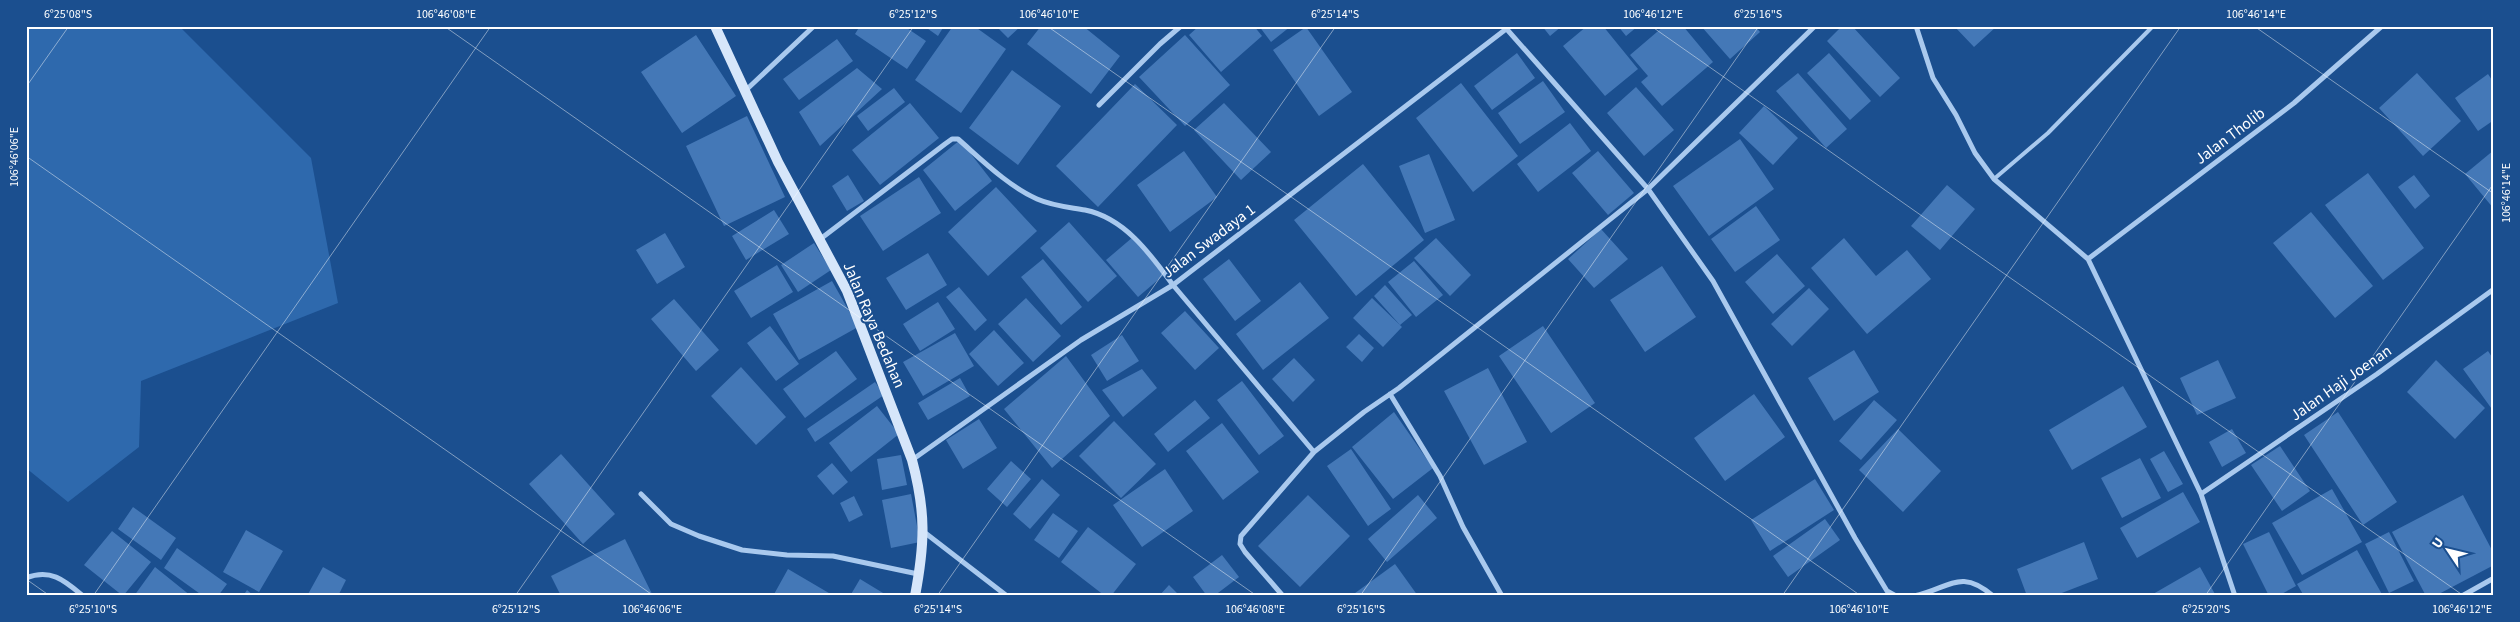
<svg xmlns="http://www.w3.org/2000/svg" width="2520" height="622" viewBox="0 0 2520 622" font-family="'Source Sans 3',sans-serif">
	<rect width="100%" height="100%" fill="#1b4f8f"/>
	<path fill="#2e69ad" d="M26 26H179L311 158 338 303 141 381 139 447 68 502 26 468Z"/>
	<path fill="#4478b7" d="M860 26H904L926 41 907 69 855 34Z
		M924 26H944L938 36Z
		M953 26H974L1006 49 961 113 915 80Z
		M996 26H1021L1008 38Z
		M1041 26H1083L1120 56 1091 94 1027 44Z
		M1199 26H1254L1262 36 1221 72 1189 35Z
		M1259 26H1291L1271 42Z
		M1542 26H1562L1550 36Z
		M1587 26H1603L1638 69 1605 96 1563 46Z
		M1618 26H1638L1626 36Z
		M1664 26H1683L1713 62 1662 106 1641 82 1648 76 1630 55Z
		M1701 26H1755L1760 32 1730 59Z
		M1842 26H1852L1900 78 1880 97 1827 41Z
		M1954 26H1997L1974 47Z
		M1306 27 1352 92 1319 116 1273 50Z
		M696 35 736 96 682 133 641 72Z
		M1185 35 1230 85 1185 126 1139 77Z
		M837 39 853 61 799 100 783 79Z
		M1517 53 1535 78 1492 110 1474 86Z
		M1829 53 1871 101 1850 120 1807 73Z
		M857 68 882 89 820 146 799 112Z
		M1012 70 1061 106 1018 165 969 128Z
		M1798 73 1847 129 1826 148 1776 91Z
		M2417 73 2461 121 2423 156 2379 108Z
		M2488 74 2494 83V120L2478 131 2455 98Z
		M1543 81 1565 112 1520 144 1498 113Z
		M1461 83 1518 156 1473 192 1416 118Z
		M1135 84 1177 125 1098 207 1056 166Z
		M1636 87 1674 130 1644 156 1607 113Z
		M894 88 905 102 868 131 857 116Z
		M910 103 939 138 880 185 852 150Z
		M1224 103 1271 152 1241 180 1194 130Z
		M1764 106 1798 138 1773 165 1739 133Z
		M747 116 785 197 724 226 686 146Z
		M1570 123 1591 151 1538 192 1517 164Z
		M1740 139 1774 189 1709 236 1673 186Z
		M960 140 992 181 955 211 923 170Z
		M2494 150V209L2465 174Z
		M1184 151 1217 197 1170 232 1137 185Z
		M1598 151 1634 193 1608 215 1572 173Z
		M1429 154 1455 220 1425 233 1399 166Z
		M1363 164 1424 240 1356 296 1294 220Z
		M2368 173 2424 248 2383 280 2325 205Z
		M848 175 864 201 847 211 832 186Z
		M2414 175 2430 196 2415 209 2398 187Z
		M919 177 941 213 883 251 860 216Z
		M1947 185 1975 209 1940 250 1911 226Z
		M996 187 1037 231 988 276 948 232Z
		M1756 206 1780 240 1735 272 1711 239Z
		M774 210 789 234 746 260 732 236Z
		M2311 212 2373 286 2335 318 2273 243Z
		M1069 222 1117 276 1088 302 1040 248Z
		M1601 229 1628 259 1594 288 1568 259Z
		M665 233 685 267 657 284 636 250Z
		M1133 237 1165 274 1138 297 1106 260Z
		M1436 238 1471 275 1450 296 1414 258Z
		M1844 238 1876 276 1907 250 1931 279 1867 334 1811 268Z
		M814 243 831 270 798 292 781 265Z
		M928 253 947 285 906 310 886 278Z
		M1777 254 1805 286 1773 314 1745 282Z
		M1043 259 1082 307 1061 325 1021 277Z
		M1229 259 1261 301 1235 321 1203 279Z
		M1414 261 1443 295 1416 317 1388 282Z
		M777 265 793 292 751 318 734 291Z
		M1662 266 1696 317 1645 352 1610 300Z
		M832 281 858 327 799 360 773 314Z
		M1300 282 1329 318 1263 370 1236 334Z
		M1385 285 1412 315 1400 325 1374 296Z
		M959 287 987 320 975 331 946 297Z
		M1809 288 1829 309 1792 346 1771 324Z
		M1026 298 1061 336 1033 362 998 324Z
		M1372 298 1402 327 1383 347 1353 318Z
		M674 299 719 350 696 371 651 319Z
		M938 302 955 329 920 351 903 324Z
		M1185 311 1219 348 1195 370 1161 333Z
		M770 326 799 364 776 381 747 343Z
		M1543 326 1595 403 1551 433 1499 356Z
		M994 330 1024 363 998 386 969 354Z
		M955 333 974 366 923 396 903 362Z
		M1359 334 1374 348 1362 362 1346 347Z
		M1122 335 1139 361 1107 381 1091 355Z
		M1854 350 1879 392 1834 421 1808 378Z
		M836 351 857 379 805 418 783 389Z
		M2488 351 2494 360V412L2463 369Z
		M1066 356 1110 416 1052 468 1004 409Z
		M1294 358 1315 380 1293 402 1272 379Z
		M2218 360 2236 398 2197 415 2180 378Z
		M2436 360 2485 408 2455 439 2407 392Z
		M741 367 786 417 756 445 711 396Z
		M1488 368 1527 442 1484 465 1444 391Z
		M1142 369 1157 388 1123 417 1102 390Z
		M960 378 970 396 928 420 918 403Z
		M1242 381 1284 436 1259 455 1217 400Z
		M875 382 884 395 815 442 807 429Z
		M2123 386 2147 427 2072 470 2049 430Z
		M1754 394 1785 437 1725 481 1694 438Z
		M1195 400 1210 418 1168 452 1154 434Z
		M1874 400 1897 420 1861 460 1839 441Z
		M877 406 899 434 851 472 829 443Z
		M1394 412 1433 468 1393 499 1352 447Z
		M2338 412 2397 502 2363 525 2304 435Z
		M979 419 997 448 963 469 946 440Z
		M1114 421 1156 464 1121 498 1079 456Z
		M1222 423 1259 472 1223 500 1186 451Z
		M1898 429 1941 471 1903 512 1859 470Z
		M2232 429 2246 453 2222 467 2209 442Z
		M2280 446 2310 491 2282 511 2251 465Z
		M1351 449 1391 509 1368 526 1327 466Z
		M2164 451 2183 484 2168 492 2150 459Z
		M561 454 615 514 583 544 529 484Z
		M901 455 907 485 882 490 877 459Z
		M2140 458 2161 498 2122 518 2101 478Z
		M1011 461 1031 479 1007 507 987 489Z
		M832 463 848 482 833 495 817 476Z
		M1165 469 1193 511 1142 547 1113 505Z
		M1042 479 1060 495 1030 529 1013 514Z
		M1815 479 1834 510 1770 551 1751 520Z
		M2332 489 2362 542 2302 575 2272 523Z
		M2183 492 2200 522 2137 558 2120 528Z
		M911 494 920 542 891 548 882 500Z
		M1308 495 1350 536 1300 587 1258 546Z
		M1418 495 1437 518 1387 562 1368 539Z
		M2463 495 2494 554V565L2435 596H2426L2392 532Z
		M854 496 863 515 849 522 840 503Z
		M133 507 176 538 161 560 118 529Z
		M1053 513 1078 531 1059 558 1034 540Z
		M1825 519 1840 540 1788 577 1773 556Z
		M1088 527 1136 564 1111 596H1105L1061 562Z
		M246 530 283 551 259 592 223 572Z
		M112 531 151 562 123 596 84 565Z
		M2269 532 2296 586 2278 596H2269L2243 544Z
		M2389 532 2414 581 2389 593 2365 544Z
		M625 539 653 596H561L551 576Z
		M2084 542 2098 579 2054 596H2027L2017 569Z
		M177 548 227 584 218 596H203L164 568Z
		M2357 550 2383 596H2304L2297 584Z
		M1222 555 1239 577 1214 596H1207L1193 577Z
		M1395 564 1418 596H1351Z
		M155 567 191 596H134Z
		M323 567 346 580 338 596H307Z
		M2200 567 2216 596H2154L2153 594Z
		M788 569 834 596H773Z
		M860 579 888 596H850Z
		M1169 585 1180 596H1159Z
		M247 590 254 596H243Z"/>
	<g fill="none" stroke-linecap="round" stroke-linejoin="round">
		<path stroke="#a9c9ee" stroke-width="4" d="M1994 179 2048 133 2153 26"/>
		<path stroke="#a9c9ee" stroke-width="5" d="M1504 26 1648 189 1713 281 1855 538 1887 591 1896 596
			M1916 26 1933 78 1956 115 1975 153 1994 179 2088 259 2201 494 2235 596
			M745 91 814 26
			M1099 105 1160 44 1181 26
			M819 240 945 144 952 139H958C982 160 1008 186 1037 199 1053 206 1068 207 1085 210 1125 218 1151 255 1173 285L1314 452
			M2088 259 2294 103 2382 26
			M1390 394 1440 476 1463 527 1502 596
			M912 460 1081 340 1173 285 1510 26
			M641 494 671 524 699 536 742 550 787 555 833 556 918 574
			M2201 494 2377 374 2494 289
			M924 532 1007 596
			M26 578C51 568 65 581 83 596
			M1283 596 1245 552 1240 544 1241 536 1314 452 1364 412 1399 388 1648 189 1815 26
			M1914 596C1949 589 1960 567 1993 596
			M2462 596 2494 578"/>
		<path stroke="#d6e6fa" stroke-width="10" d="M715 26 778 162 847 291 912 460C926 512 925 543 915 596"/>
	</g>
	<path fill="none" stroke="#fff" stroke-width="1" stroke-opacity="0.45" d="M444 26 1257 596M1047 26 1861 596M1651 26 2464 596M2254 26 2494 194M26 87 69 26M26 156 654 596M26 579 50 596M93 596 491 26M515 596 914 26M937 596 1336 26M1360 596 1759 26M1782 596 2181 26M2205 596 2494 183"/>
	<g text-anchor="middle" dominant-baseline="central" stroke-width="4" stroke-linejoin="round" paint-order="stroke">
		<g font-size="16" fill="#fff" stroke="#1b4f8f">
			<text transform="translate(2230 136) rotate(-37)">Jalan Tholib</text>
			<text transform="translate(1209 241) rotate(-37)">Jalan Swadaya 1</text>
			<text transform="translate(874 325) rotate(67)">Jalan Raya Bedahan</text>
			<text transform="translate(2341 383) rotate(-35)">Jalan Haji Joenan</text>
		</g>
	</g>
	<rect width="2520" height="622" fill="none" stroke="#1b4f8f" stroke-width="55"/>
	<g transform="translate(2448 550) rotate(305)" stroke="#1b4f8f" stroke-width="4" paint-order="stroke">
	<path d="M0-4L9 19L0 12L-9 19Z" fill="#ffffff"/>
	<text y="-8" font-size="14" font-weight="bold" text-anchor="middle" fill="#ffffff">U</text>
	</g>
	<rect x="28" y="28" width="2464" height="566" fill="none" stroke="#fff" stroke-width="2"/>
	<g font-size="12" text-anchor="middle" fill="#fff">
		<text x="68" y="18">6°25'08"S</text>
		<text x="446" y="18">106°46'08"E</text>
		<text x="913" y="18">6°25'12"S</text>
		<text x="1049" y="18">106°46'10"E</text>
		<text x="1335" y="18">6°25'14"S</text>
		<text x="1653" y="18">106°46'12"E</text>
		<text x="1758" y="18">6°25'16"S</text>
		<text x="2256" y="18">106°46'14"E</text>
		<text transform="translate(14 157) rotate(-90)" y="4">106°46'06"E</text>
		<text transform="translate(2506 193) rotate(-90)" y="4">106°46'14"E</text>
		<text x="93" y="613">6°25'10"S</text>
		<text x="516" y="613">6°25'12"S</text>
		<text x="652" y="613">106°46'06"E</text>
		<text x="938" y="613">6°25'14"S</text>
		<text x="1255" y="613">106°46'08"E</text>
		<text x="1361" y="613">6°25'16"S</text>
		<text x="1859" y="613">106°46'10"E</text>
		<text x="2206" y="613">6°25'20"S</text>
		<text x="2462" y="613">106°46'12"E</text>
	</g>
</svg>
